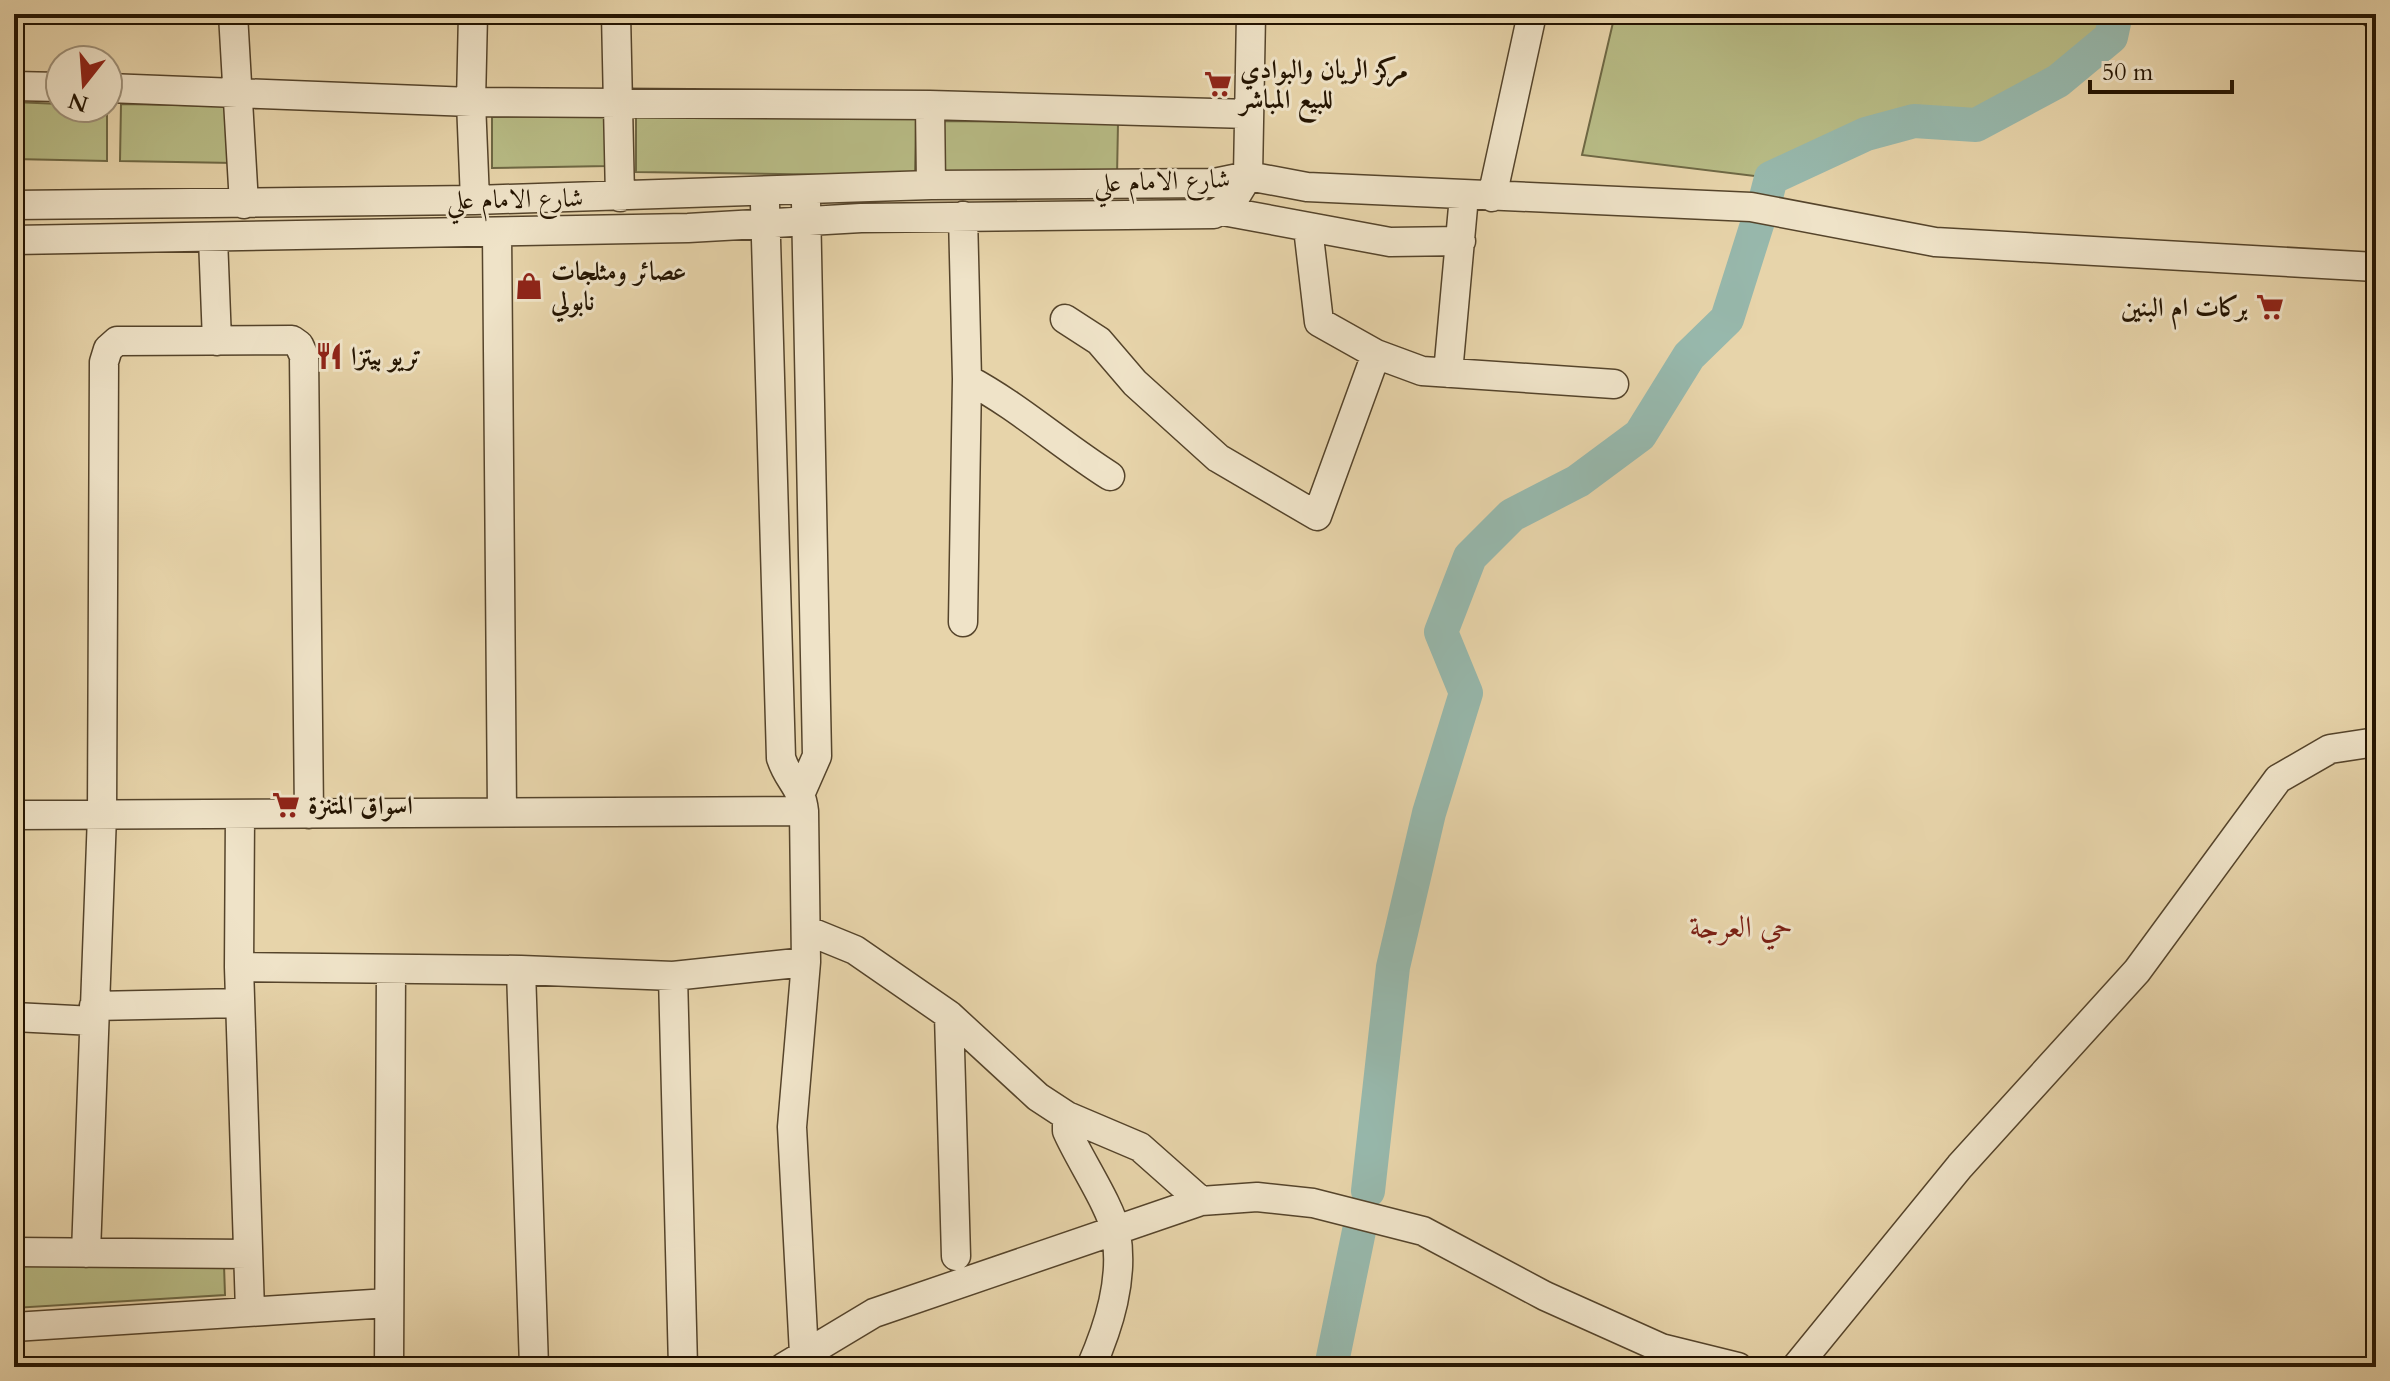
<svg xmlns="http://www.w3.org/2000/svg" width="2390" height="1381" viewBox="0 0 2390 1381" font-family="Cardo,Amiri,serif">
	<rect width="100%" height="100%" fill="#e7d4aa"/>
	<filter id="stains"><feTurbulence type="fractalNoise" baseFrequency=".0025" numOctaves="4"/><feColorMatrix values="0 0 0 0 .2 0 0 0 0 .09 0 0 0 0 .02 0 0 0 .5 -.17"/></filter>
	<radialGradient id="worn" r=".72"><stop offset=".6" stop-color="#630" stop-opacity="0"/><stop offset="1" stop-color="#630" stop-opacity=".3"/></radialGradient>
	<path fill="#b8bc86" stroke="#6e6844" stroke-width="2" d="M1615 14H2116L2111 37 2058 81 1976 125 1914 121 1866 134 1771 178 1582 155Z
		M14 102 60 104V108H107V161L14 159Z
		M121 104 234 106V163L120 161Z
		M605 115 608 166 492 168V117Z
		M636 115 916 116 915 176 636 172Z
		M941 121 1118 123 1117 177 942 173Z
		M14 1265H224L225 1295 14 1308Z"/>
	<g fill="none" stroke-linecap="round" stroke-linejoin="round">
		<path stroke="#97b8ac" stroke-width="34" d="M1764 205 1771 178 1866 134 1914 121 1976 125 2058 81 2111 37 2116 14
			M1368 1191 1393 967 1429 813 1466 693 1441 632 1470 557 1512 515 1578 481 1640 435 1689 356 1727 319 1759 218
			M1331 1367 1359 1231"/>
		<g stroke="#55442b" stroke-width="31">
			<path id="minor" d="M233 14 244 204
				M473 14 471 102 475 200
				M616 14 620 197
				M2374 14H2376
				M14 86 60 87
				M108 88 471 102 930 105 1249 114
				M930 105 931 185
				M1248 176 1307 187 1751 207 1935 242 2376 267
				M1492 197 1532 14
				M14 205 475 200 931 185 1214 183 1248 176
				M765 205 781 758C789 782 801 785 804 811L806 962 792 1127 804 1354
				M1223 211 1390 242 1461 241
				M963 216 967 379 963 622
				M1308 228 1319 322 1376 354 1422 371 1614 384
				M497 232 502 812
				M213 238 217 341
				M14 240 688 228 861 218 1214 214 1231 204 1248 176 1251 14
				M1065 319 1099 341 1135 383 1218 458 1317 516 1376 354
				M1448 373 1464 196
				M967 379C1018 406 1061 445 1110 476
				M802 790 817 756 806 203
				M240 814 239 967 250 1311
				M14 815 804 811
				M806 930 855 950 949 1015 1038 1097 1067 1116 1140 1147 1201 1201
				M239 967 521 970 673 976 806 962
				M521 970 534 1367
				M673 976 683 1367
				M94 1006 240 1003
				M949 1015 956 1256
				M14 1017 94 1021
				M1067 1116V1131C1079 1159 1111 1206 1116 1233 1124 1279 1109 1326 1091 1367
				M14 1252 248 1254
				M86 1253 102 815 104 362 108 349 117 341 292 340 299 345 304 356 309 814
				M14 1327 388 1303
				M389 1367 391 969
				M784 1367 874 1313 1201 1201 1257 1197 1313 1203 1423 1231 1545 1296 1661 1348 1738 1367
				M1796 1367 1960 1166 2137 971 2278 779 2330 749 2376 742"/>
		</g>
		<use href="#minor" stroke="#efe3c8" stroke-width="28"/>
	</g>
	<defs>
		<g id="supermarket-bare" transform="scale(2.16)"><path d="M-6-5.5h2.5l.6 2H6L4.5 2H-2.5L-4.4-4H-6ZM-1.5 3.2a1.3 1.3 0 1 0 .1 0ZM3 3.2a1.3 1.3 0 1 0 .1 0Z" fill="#8f2418" stroke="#efe3c8" stroke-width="2.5" paint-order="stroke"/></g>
		<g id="shop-bare" transform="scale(2.16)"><path d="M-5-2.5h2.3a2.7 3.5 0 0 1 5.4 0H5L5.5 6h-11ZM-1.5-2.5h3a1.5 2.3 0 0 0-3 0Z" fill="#8f2418" stroke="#efe3c8" stroke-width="2.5" paint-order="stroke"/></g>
		<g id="restaurant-bare" transform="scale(2.16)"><path d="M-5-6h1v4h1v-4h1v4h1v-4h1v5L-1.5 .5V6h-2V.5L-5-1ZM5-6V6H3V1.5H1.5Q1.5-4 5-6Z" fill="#8f2418" stroke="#efe3c8" stroke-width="2.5" paint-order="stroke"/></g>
	</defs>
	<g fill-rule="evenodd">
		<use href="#supermarket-bare" x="1218" y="84"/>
		<use href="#shop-bare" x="529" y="286"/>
		<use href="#supermarket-bare" x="2270" y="307"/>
		<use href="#restaurant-bare" x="329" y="356"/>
		<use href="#supermarket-bare" x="286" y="805"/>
	</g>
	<g text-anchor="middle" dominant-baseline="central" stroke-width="6" stroke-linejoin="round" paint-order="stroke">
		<g font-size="26" font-weight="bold" fill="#241401" stroke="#efe3c8" text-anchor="start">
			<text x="1240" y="69">مركز الريان والبوادي<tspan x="1240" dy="30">للبيع المباشر</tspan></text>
			<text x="551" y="271">عصائر ومثلجات<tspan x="551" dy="30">نابولي</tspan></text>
			<text x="2248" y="307" text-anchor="end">بركات ام البنين</text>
			<text x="351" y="356">تريو بيتزا</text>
			<text x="308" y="805">اسواق المتنزة</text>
		</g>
		<g font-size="26" fill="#241401" stroke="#efe3c8">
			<text transform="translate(1162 181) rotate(-2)">شارع الامام علي</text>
			<text transform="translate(515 199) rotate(-1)">شارع الامام علي</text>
		</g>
		<g font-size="30" fill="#7a1f14" stroke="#efe3c8">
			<text x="1741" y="927">حي العرجة</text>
		</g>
	</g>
	<rect width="2390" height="1381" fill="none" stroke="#e7d4aa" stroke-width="48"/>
	<rect x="16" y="16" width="2358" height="1349" fill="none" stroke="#241401" stroke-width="4"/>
	<rect x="24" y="24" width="2342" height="1333" fill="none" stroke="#241401" stroke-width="2"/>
	<g transform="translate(84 84) rotate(197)"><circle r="38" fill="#efe3c8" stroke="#9e9078" stroke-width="2"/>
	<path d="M0-6L14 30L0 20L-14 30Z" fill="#8f2418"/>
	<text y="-12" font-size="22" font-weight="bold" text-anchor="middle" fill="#241401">N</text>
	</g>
	<path d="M2090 80v12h142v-12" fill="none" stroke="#241401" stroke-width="4"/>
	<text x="2102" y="80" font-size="24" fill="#241401" stroke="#efe3c8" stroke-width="6" paint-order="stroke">50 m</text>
	<rect width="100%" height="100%" filter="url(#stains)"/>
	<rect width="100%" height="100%" fill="url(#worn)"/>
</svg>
